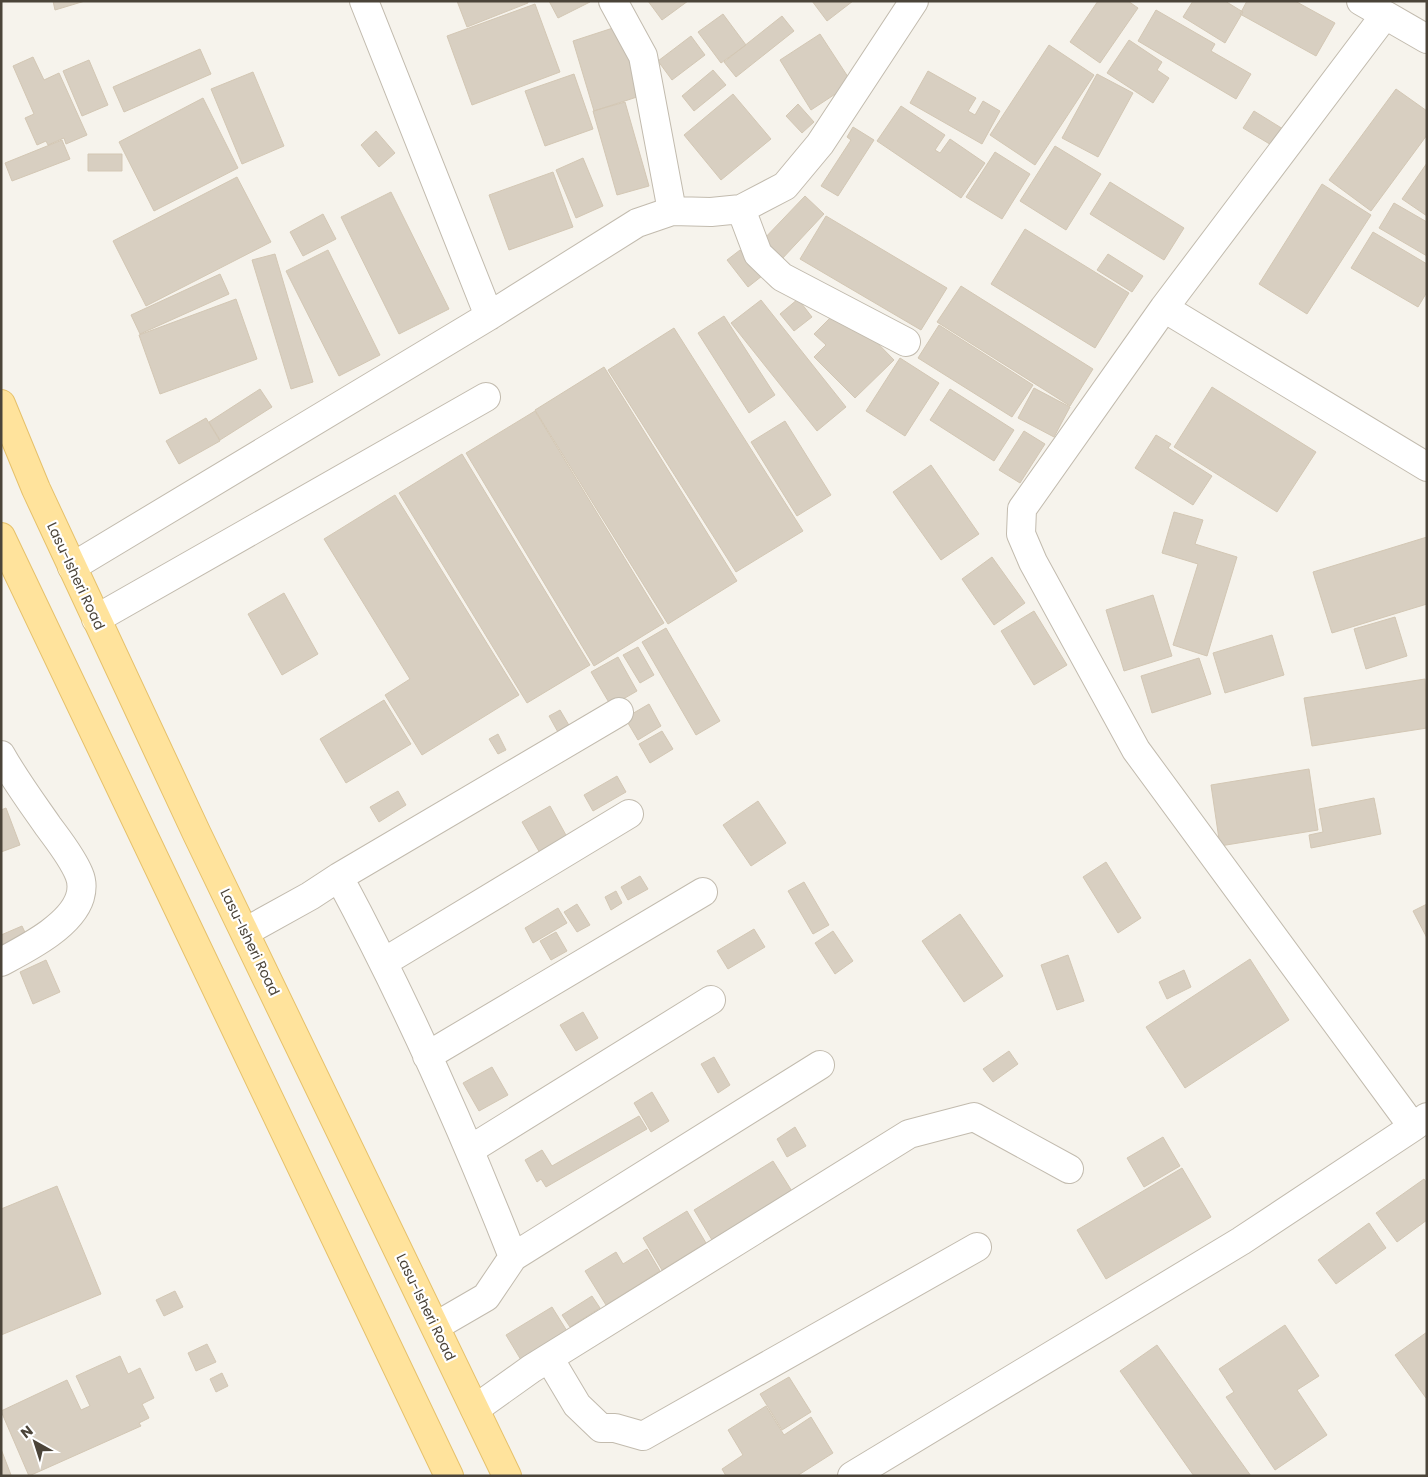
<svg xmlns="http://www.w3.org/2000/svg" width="1428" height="1477" viewBox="0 0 1428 1477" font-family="Poppins,sans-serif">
	<rect width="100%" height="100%" fill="#f6f3ec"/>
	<path fill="#d8cfc1" stroke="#d3c7b4" d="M53 1H85L55 10Z
		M457 1H528V3L467 27Z
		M549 1H590V2L558 18Z
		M648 1H688L662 20Z
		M812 1H853L827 21Z
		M1098 1H1128L1138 8 1100 63 1070 42Z
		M1193 1H1225L1243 12 1225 43 1183 17Z
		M1247 1H1295L1335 23 1316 56 1240 14Z
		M535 4 560 72 472 105 447 36Z
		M1156 10 1215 44 1211 51 1251 74 1236 99 1138 41Z
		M723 14 746 45 721 63 698 32Z
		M782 16 794 31 736 77 724 62Z
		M619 26 640 96 594 111 573 41Z
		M820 34 852 83 811 110 780 60Z
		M691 36 705 55 672 80 658 61Z
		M1129 40 1162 62 1157 70 1169 78 1153 103 1107 73Z
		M1049 45 1094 75 1035 165 990 135Z
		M200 49 211 74 124 112 113 87Z
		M33 57 44 80 59 73 87 135 66 144 64 138 48 145 46 141 37 145 25 118 34 114 13 66Z
		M89 60 108 105 82 116 63 71Z
		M713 70 726 85 694 111 682 96Z
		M928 71 976 98 968 111 975 115 983 101 1000 111 982 144 910 103Z
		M253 72 284 146 242 164 211 89Z
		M574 74 593 129 545 146 525 91Z
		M1097 74 1133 93 1098 157 1062 138Z
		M1396 89 1427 111V135L1371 211 1329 180Z
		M733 94 771 139 721 180 684 135Z
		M203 98 238 168 154 211 119 142Z
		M625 102 649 186 617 195 593 111Z
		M798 104 814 122 802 133 786 116Z
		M901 106 945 135 935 150 940 153 950 139 985 163 961 198 877 141Z
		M1254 111 1283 129 1273 146 1243 128Z
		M853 127 874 140 838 196 821 186 851 140 847 137Z
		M376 131 395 153 379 167 361 145Z
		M62 140 70 159 12 181 5 163Z
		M1055 146 1101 174 1066 230 1020 201Z
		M995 152 1030 174 1002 219 966 197Z
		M88 154H122V171H88Z
		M583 158 603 206 576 218 556 170Z
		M1427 163V216L1402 199Z
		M553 172 573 227 509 250 489 195Z
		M237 177 271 242 146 306 113 241Z
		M1110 182 1184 228 1164 260 1090 214Z
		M1322 184 1371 215 1307 314 1259 284Z
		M391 192 449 309 399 334 341 217Z
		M805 196 824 214 781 260 761 242Z
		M1394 203 1427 222V256L1379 228Z
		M323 214 336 239 303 256 290 232Z
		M826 216 947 288 921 330 800 259Z
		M1025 229 1129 293 1095 348 991 284Z
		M1373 232 1427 264V292L1418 307 1351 268Z
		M328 250 380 355 339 376 286 271Z
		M740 250 762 276 748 287 727 260Z
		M275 254 313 382 291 389 252 260Z
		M1108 254 1143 276 1132 292 1097 270Z
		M220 274 229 294 140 334 131 315Z
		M961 286 1093 369 1070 406 937 322Z
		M236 299 257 359 160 394 139 335Z
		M798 299 812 317 794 331 780 314Z
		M761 300 846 407 817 431 731 323Z
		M836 312 853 318 894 360 855 398 814 357 826 345 814 334Z
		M724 316 775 395 749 413 698 333Z
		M939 325 1033 385 1012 417 918 358Z
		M674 328 803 531 736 572 608 370Z
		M900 358 939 383 905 436 866 411Z
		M604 367 737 581 668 624 535 410Z
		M1212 387 1316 452 1277 512 1174 447Z
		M1034 388 1070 407 1054 437 1018 418Z
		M260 389 272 407 220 440 209 422Z
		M950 389 1014 430 994 461 930 420Z
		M535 411 664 623 594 666 466 453Z
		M206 418 220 441 179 464 166 441Z
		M785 421 831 495 797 516 751 442Z
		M1024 431 1045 444 1020 483 999 470Z
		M1156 435 1171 444 1168 448 1212 476 1193 505 1135 468Z
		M462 454 590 665 527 703 399 493Z
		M931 465 979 534 941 560 893 492Z
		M395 495 519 695 422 755 385 695 410 679 324 539Z
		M1174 512 1203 520 1195 544 1237 557 1207 656 1173 645 1198 564 1162 553Z
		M1427 537V604L1332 633 1313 572Z
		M992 557 1025 603 994 625 962 579Z
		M284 593 318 654 282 675 248 614Z
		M1153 595 1172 656 1124 671 1106 610Z
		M1034 611 1067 665 1034 685 1001 631Z
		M1395 617 1407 656 1366 669 1354 629Z
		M666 628 720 721 696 735 642 642Z
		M1272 635 1284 675 1225 693 1213 653Z
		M638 647 654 675 640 683 623 655Z
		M618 657 637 691 611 706 591 672Z
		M1199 658 1211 694 1152 713 1141 676Z
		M1425 679 1427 728 1312 746 1304 698Z
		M384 700 411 744 346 783 320 739Z
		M649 704 661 726 638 740 625 718Z
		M560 710 570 727 559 734 549 716Z
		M662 731 673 749 650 763 639 744Z
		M498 734 506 750 498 754 489 739Z
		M1309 769 1318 830 1220 846 1211 785Z
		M617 776 626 792 593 811 584 795Z
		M398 791 406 805 379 822 370 807Z
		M1374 798 1381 834 1311 848 1309 835 1323 832 1319 809Z
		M758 801 786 843 751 866 723 825Z
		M550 806 567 837 540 853 522 822Z
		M6 808 20 845 1 852V810Z
		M1106 862 1141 918 1118 933 1083 877Z
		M640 876 648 889 628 900 621 887Z
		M804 882 829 925 813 934 788 891Z
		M616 891 622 903 611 910 605 897Z
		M577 904 590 925 577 932 564 912Z
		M1427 904V938L1413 911Z
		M558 908 567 923 533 943 525 928Z
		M960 914 1003 976 964 1002 922 941Z
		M22 926 30 943 1 956V935Z
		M754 929 765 947 728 969 717 951Z
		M833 931 853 961 835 974 815 943Z
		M556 932 567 951 551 960 540 941Z
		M1068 955 1084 1001 1057 1010 1041 965Z
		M1250 959 1289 1020 1185 1088 1146 1027Z
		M46 960 60 992 33 1004 20 972Z
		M1184 970 1191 987 1167 999 1159 982Z
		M583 1012 598 1038 576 1051 560 1025Z
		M1009 1051 1018 1064 993 1082 983 1069Z
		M714 1057 730 1085 718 1093 701 1064Z
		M492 1067 508 1095 479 1111 463 1083Z
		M652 1092 669 1121 651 1132 634 1103Z
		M639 1116 647 1129 546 1187 541 1179 537 1182 525 1160 542 1150 552 1166Z
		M795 1127 806 1146 787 1157 777 1139Z
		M1163 1137 1180 1166 1144 1187 1127 1158Z
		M773 1161 795 1196 715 1245 694 1210Z
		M1182 1168 1211 1217 1106 1279 1077 1230Z
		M1424 1179 1427 1183V1220L1397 1242 1376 1213Z
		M57 1186 101 1294 1 1335V1209Z
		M687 1211 706 1243 662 1270 643 1238Z
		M1369 1223 1386 1248 1336 1284 1318 1260Z
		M647 1249 660 1271 606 1305 585 1271 616 1252 623 1264Z
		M175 1291 183 1307 164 1316 156 1300Z
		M592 1296 600 1308 570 1327 562 1315Z
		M552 1307 567 1331 521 1360 506 1335Z
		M1285 1325 1319 1376 1297 1390 1327 1435 1275 1470 1226 1397 1234 1392 1219 1369Z
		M1427 1332V1398H1426L1395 1355Z
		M207 1344 216 1362 196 1371 188 1353Z
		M1157 1345 1251 1476H1194L1120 1371Z
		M120 1356 128 1374 140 1368 154 1398 142 1404 149 1418 139 1423 141 1426 29 1476 1 1411 67 1380 81 1410 90 1406 76 1376Z
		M222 1373 228 1386 216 1392 210 1379Z
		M789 1377 811 1412 782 1430 760 1394Z
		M766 1406 784 1435 811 1417 833 1453 797 1476H726L722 1469 743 1455 728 1430Z
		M1 1449 11 1475 8 1476H1Z"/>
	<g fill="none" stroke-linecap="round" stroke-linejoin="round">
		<g stroke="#c2bbae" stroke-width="30">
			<path id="minor" d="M364 1 489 316
				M613 1 643 56 672 211
				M1361 1 1427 39
				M1385 15 1164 308 1427 467
				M741 209 758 254 782 277 906 342
				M1164 308 1022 509 1021 534 1033 562 1136 750 1413 1127 1427 1117
				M72 567 489 316 637 223 672 211 711 212 741 209 785 186 820 144 914 1
				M96 619 486 397
				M1 755C15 780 32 803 48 826 59 841 72 857 79 874 82 881 82 890 80 897 71 926 27 948 1 962
				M339 877 619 712
				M245 932 310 896 339 877C405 1000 462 1127 513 1257L486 1297 436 1326
				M384 962 629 814
				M427 1056 703 892
				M471 1149 711 1000
				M513 1257 820 1065
				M549 1358 577 1405 601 1428H615L643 1436 977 1247
				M475 1409 531 1369 909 1134 974 1117 1069 1169
				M852 1476 1241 1241 1413 1127"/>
		</g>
		<g stroke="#e6c16a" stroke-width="30">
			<path id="major" d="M1 404 36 489 197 834 507 1476
				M1 537 449 1476"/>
		</g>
		<use href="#minor" stroke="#fff" stroke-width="28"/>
		<use href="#major" stroke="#ffe39c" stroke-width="28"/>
	</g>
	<g text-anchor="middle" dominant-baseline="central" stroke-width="4.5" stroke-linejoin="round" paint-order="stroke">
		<g font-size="14" fill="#4b4439" stroke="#fff">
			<text transform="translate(76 576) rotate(65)">Lasu-Isheri Road</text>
			<text transform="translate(250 942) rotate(64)">Lasu-Isheri Road</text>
			<text transform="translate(426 1307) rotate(64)">Lasu-Isheri Road</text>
		</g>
	</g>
	<rect width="1428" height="1477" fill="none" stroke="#4b4439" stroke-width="5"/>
	<g transform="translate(35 1442) rotate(321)" stroke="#ffffff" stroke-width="4" paint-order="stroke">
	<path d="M0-4L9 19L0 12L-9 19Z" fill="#4b4439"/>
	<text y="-8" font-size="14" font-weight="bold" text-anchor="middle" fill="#4b4439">N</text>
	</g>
</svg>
